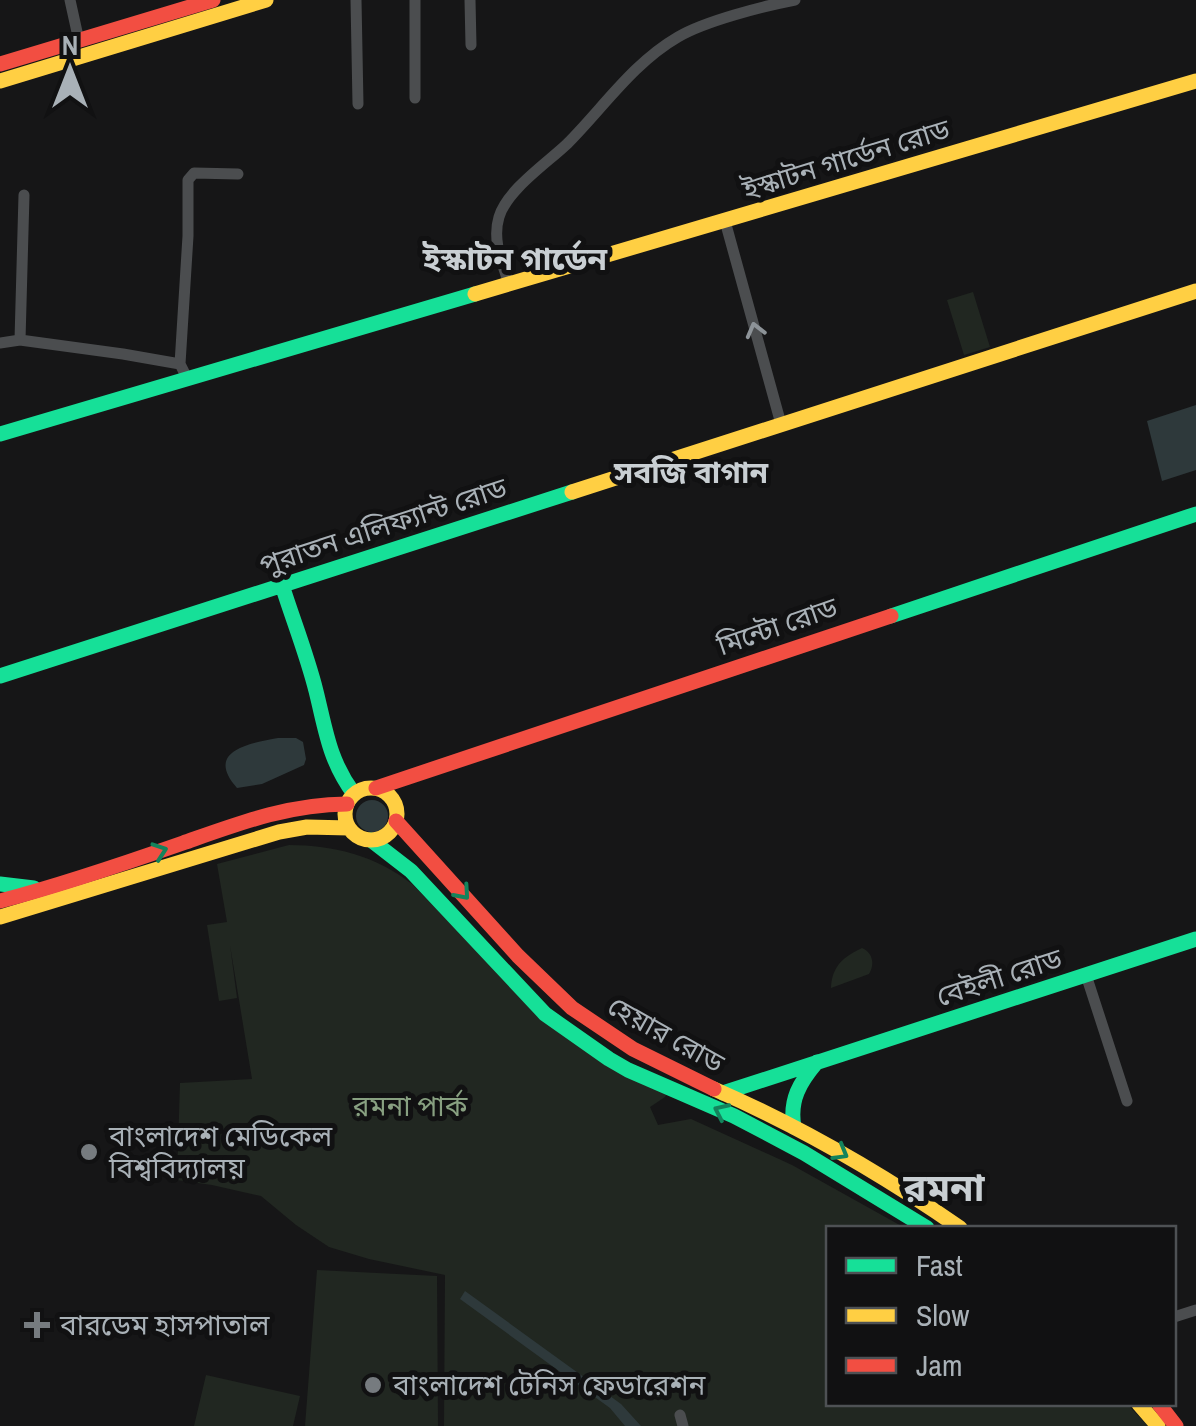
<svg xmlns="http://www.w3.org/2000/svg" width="1196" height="1426" viewBox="0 0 1196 1426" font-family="'Archivo Narrow','Noto Sans Bengali',sans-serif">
	<rect width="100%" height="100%" fill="#161617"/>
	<path fill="#212721" d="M973 292 990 347 964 355 947 300Z
		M289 845C334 845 376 856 412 884L543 1018 667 1093 665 1097 650 1107 658 1125 691 1119 792 1165 905 1228H828V1404H1127L1148 1426H444L445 1275 369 1259 329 1247 296 1225 261 1196 212 1185 177 1180 180 1083 252 1079 230 945 237 998 219 1001 207 925 227 922 217 864Z
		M862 948C873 953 875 964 869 974L831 988C832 964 846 956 862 948Z
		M317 1270 437 1276 438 1426H305Z
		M206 1375 300 1396 293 1426H194Z"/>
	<path fill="#2e393b" d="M1196 405V470L1162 481 1147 421Z
		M278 738H296L303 742 306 759 304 765 262 784 237 788C204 751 250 743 278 738Z
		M356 816a16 16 0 1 1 32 0a16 16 0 1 1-32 0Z
		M465 1291 621 1404 641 1426H625L610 1408 460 1299Z"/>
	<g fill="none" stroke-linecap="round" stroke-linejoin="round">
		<path stroke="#4b4d4f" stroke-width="11" d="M70 0 79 41
			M356 0 358 104
			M415 0V98
			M470 0 471 45
			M725 221 781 424
			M509 284C502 262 492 240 499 217 507 190 547 163 567 144 603 108 633 63 678 37 705 21 764 6 795 0
			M20 340 24 195
			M0 343 20 340 123 354 180 364
			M187 378 180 364 188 236V180L194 173 238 174
			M1086 975 1127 1101
			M1174 1317 1196 1310
			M680 1415 683 1426"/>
		<path stroke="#16e098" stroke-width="15" d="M0 434 475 294
			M282 585C293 620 307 655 316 691 326 731 329 760 354 794
			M891 616 1196 514
			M0 676 572 492
			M371 840 411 871 545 1014 609 1059 628 1070 734 1116 804 1153 927 1228
			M0 884 34 888
			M723 1093 1196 939
			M794 1127C789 1100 800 1082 817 1062"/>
		<path stroke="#ffcf43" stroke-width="15" d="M0 81 266 0
			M475 294 1196 81
			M572 492 1196 291
			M345 814a26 26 0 1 1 52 0a26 26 0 1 1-52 0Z
			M0 917 279 832 307 827 349 828
			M714 1089C801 1127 882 1174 960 1228
			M1139 1404 1158 1426"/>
		<path stroke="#f24e42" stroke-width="15" d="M0 64 213 0
			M376 788 891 616
			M396 821 518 956 572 1008 633 1049 714 1089
			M0 901C62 885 123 864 183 843 237 824 289 804 347 804
			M1159 1404 1176 1426"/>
	</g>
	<defs><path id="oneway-chevron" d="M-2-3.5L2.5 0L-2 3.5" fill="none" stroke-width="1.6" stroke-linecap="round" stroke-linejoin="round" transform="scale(2.5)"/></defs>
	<use stroke="#8d9398" href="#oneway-chevron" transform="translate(755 330) rotate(-105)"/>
	<g stroke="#14835c">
		<use href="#oneway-chevron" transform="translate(160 851) rotate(-19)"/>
		<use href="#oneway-chevron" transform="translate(463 893) rotate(49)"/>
		<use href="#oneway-chevron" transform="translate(721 1111) rotate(-155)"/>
		<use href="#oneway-chevron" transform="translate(841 1153) rotate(30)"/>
	</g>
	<g fill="#767b7f" stroke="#111112" stroke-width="4">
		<circle cx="89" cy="1152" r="10"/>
		<path d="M32 1310h10v10h10v10h-10v10h-10v-10h-10v-10h10z"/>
		<circle cx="373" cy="1385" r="10"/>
	</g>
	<g text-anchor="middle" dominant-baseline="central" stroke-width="10" stroke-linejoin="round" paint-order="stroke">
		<g font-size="28" fill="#a9b1b7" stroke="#111112">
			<text transform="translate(846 159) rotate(-17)">ইস্কাটন গার্ডেন রোড</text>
			<text transform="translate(383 526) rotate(-18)">পুরাতন এলিফ্যান্ট রোড</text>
			<text transform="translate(777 626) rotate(-19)">মিন্টো রোড</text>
			<text transform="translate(999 977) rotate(-18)">বেইলী রোড</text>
			<text transform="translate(666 1034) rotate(29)">হেয়ার রোড</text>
		</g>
		<g font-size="28" fill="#88a081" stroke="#111112">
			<text x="410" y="1106">রমনা পার্ক</text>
		</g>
		<g font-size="28" fill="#a9b1b7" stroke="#111112" text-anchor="start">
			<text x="109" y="1136">বাংলাদেশ মেডিকেল<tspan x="109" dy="32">বিশ্ববিদ্যালয়</tspan></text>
			<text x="60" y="1325">বারডেম হাসপাতাল</text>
			<text x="393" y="1385">বাংলাদেশ টেনিস ফেডারেশন</text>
		</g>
		<g font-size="30" font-weight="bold" fill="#c9cfd3" stroke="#111112">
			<text x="691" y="472">সবজি বাগান</text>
		</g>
		<g font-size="32" font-weight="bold" fill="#c9cfd3" stroke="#111112">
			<text x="515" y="258">ইস্কাটন গার্ডেন</text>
		</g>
		<g font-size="38" font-weight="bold" fill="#c9cfd3" stroke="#111112">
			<text x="944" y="1187">রমনা</text>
		</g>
	</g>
	<rect x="826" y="1226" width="350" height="180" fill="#111112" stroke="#4e5154" stroke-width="2.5"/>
	<rect x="846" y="1258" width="50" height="15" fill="#16e098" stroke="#4e5154" stroke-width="2.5"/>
	<text x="916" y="1276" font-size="30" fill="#a9b1b7">Fast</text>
	<rect x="846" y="1308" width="50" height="15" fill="#ffcf43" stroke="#4e5154" stroke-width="2.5"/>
	<text x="916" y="1326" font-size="30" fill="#a9b1b7">Slow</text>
	<rect x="846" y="1358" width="50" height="15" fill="#f24e42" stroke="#4e5154" stroke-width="2.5"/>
	<text x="916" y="1376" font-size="30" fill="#a9b1b7">Jam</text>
	<g transform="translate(70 70)" stroke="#111112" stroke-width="8" paint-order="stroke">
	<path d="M0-8L18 38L0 25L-18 38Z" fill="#a9b1b7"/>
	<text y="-15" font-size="28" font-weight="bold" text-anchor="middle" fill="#a9b1b7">N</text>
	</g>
</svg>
